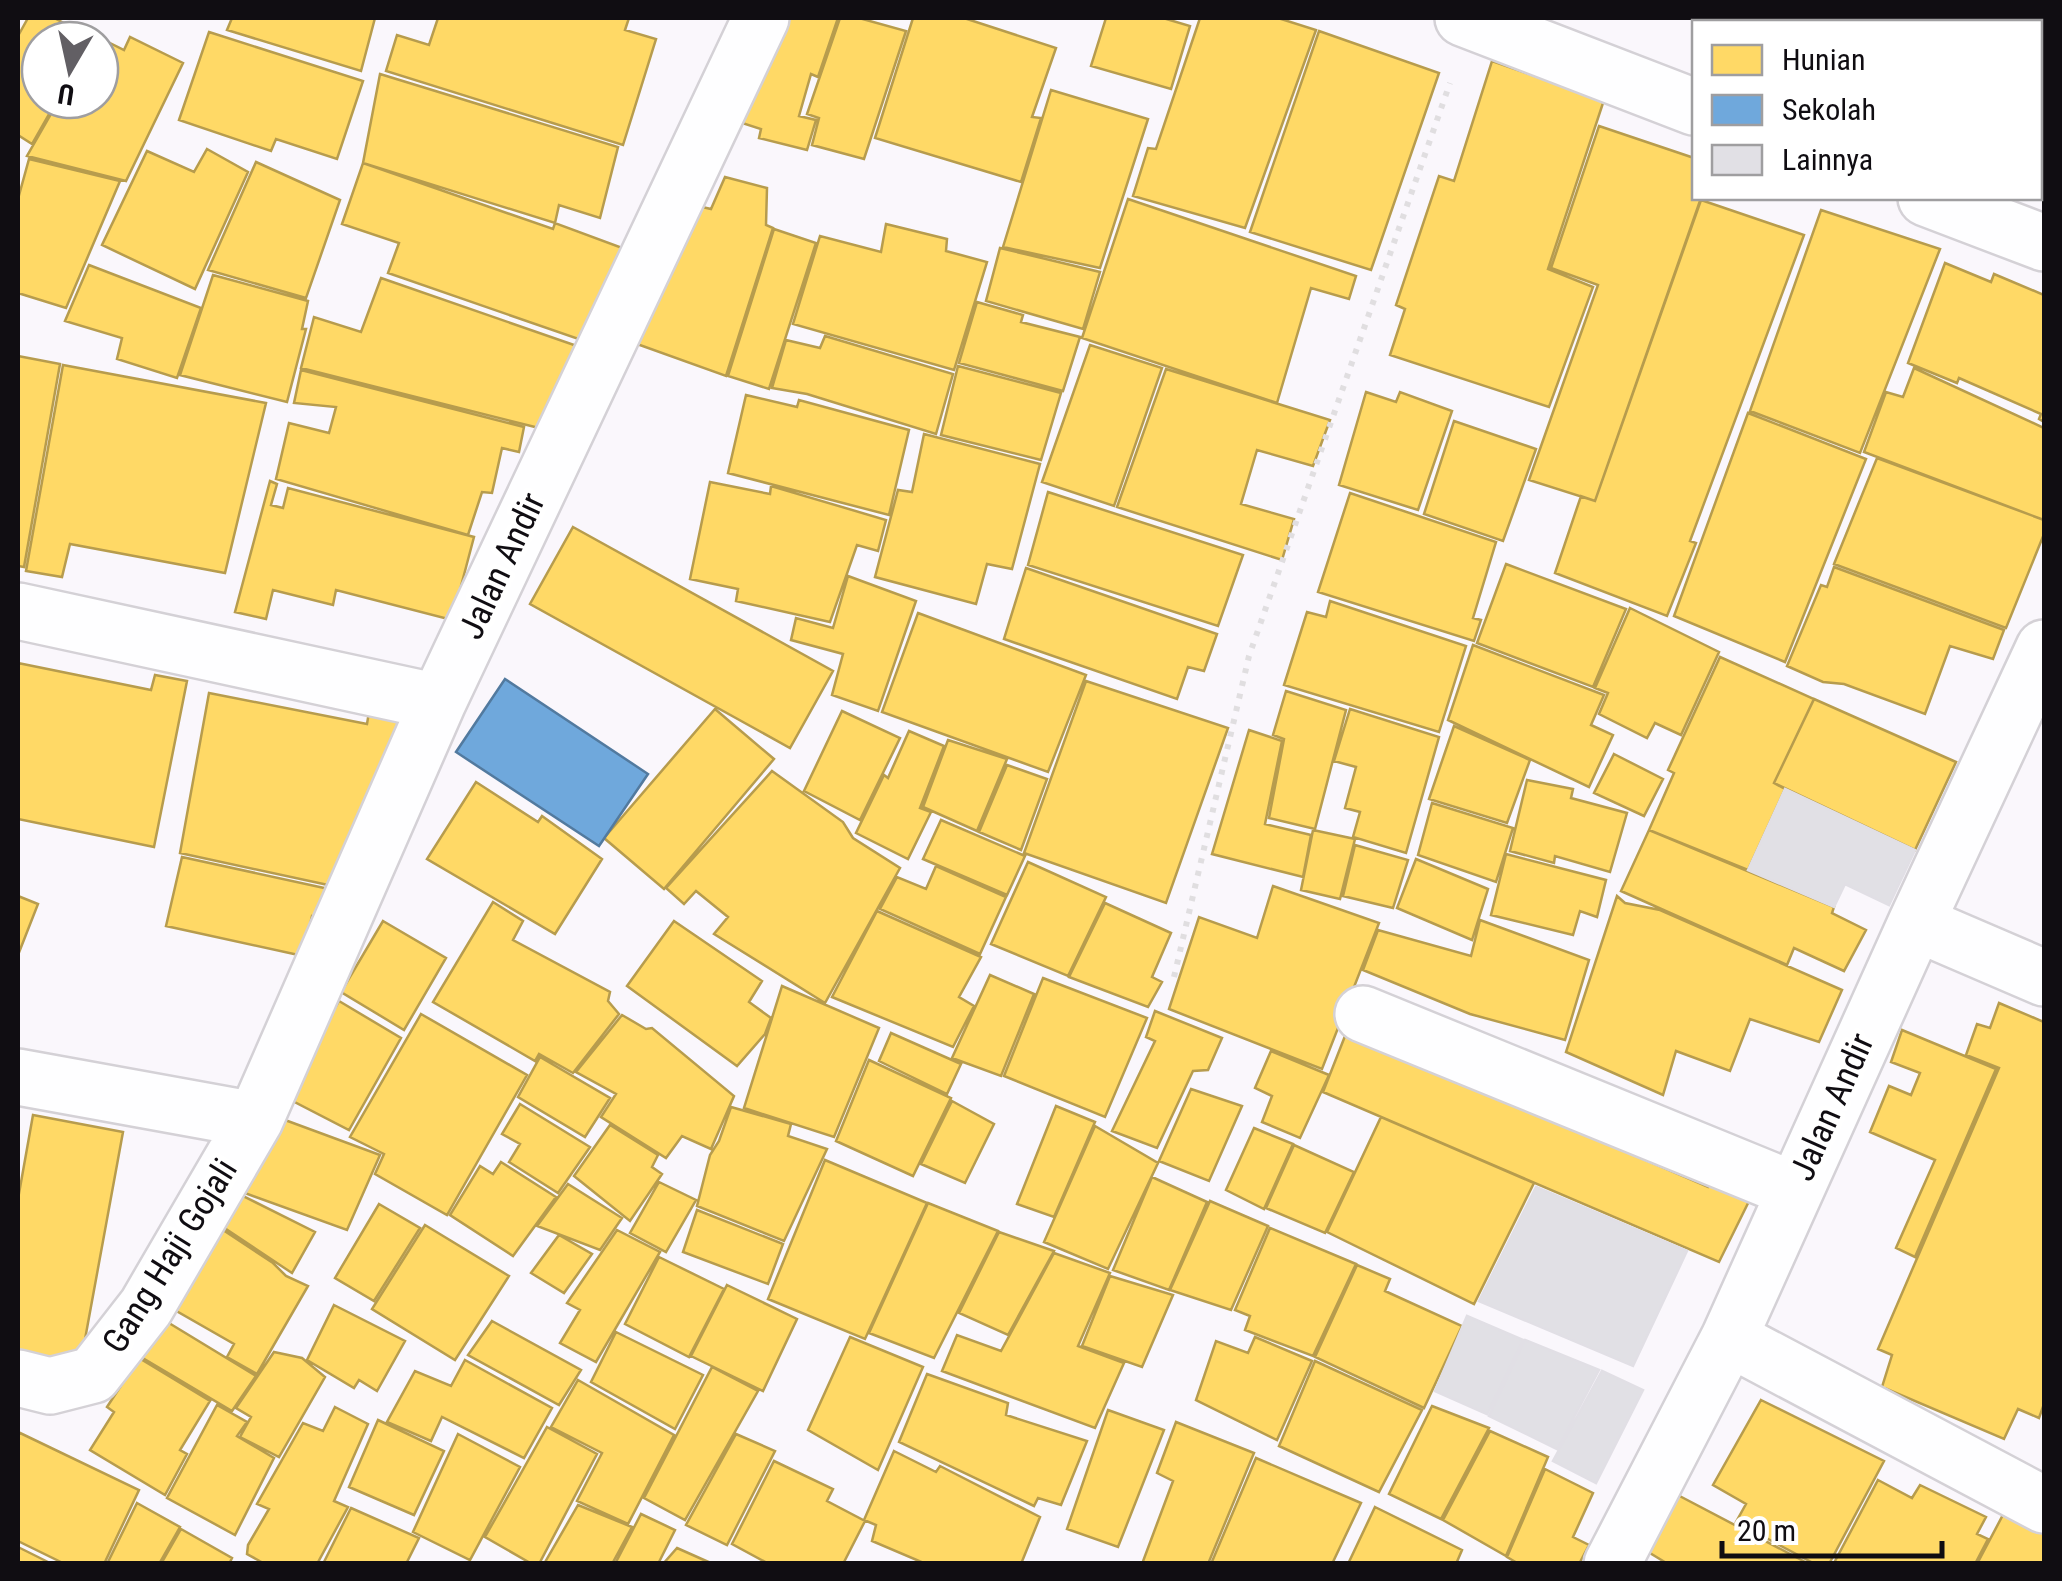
<svg xmlns="http://www.w3.org/2000/svg" width="2062" height="1581" viewBox="0 0 2062 1581" font-family="'Roboto Condensed',sans-serif">
	<rect width="100%" height="100%" fill="#faf7fc"/>
	<path fill="#ffd966" stroke="#b79c4d" stroke-width="2.5" d="M28 18H54L93 38 40 40V100H57L32 144 18 135V36Z
		M232 18H375L361 71 227 30Z
		M438 18H629L625 30 656 39 623 145 386 71 397 35 429 45Z
		M778 18H838L818 77 811 74 799 116 816 120 807 150 759 138 761 129 739 122Z
		M840 18H859L906 31 864 159 812 145 819 118 807 114Z
		M913 18H964L1056 48 1032 117 1041 118 1021 182 875 138Z
		M1106 18H1163L1190 26 1171 89 1091 66Z
		M1200 18H1278L1316 30 1245 228 1133 196 1148 148 1156 149Z
		M1747 18H1865L1863 22H1745Z
		M1902 18H2010L2008 22H1900Z
		M2030 18H2044V179L2040 178V22H2028Z
		M1319 31 1439 73 1371 270 1250 232Z
		M209 32 363 81 337 159 276 139 271 151 179 120Z
		M96 36 124 50 130 37 183 63 126 181 27 156 59 100H100V40H94Z
		M1492 61 1604 100 1548 269 1593 287 1549 407 1390 355 1405 309 1396 305 1439 176 1454 181Z
		M380 74 618 147 600 218 559 205 555 223 363 163Z
		M1051 90 1148 119 1100 268 1003 247Z
		M1599 126 1694 158V198H1701L1595 501 1529 480 1598 285 1551 268Z
		M207 149 248 172 195 289 102 245 147 151 194 172Z
		M29 159 120 181 66 308 18 293V199Z
		M256 162 340 200 306 298 208 270Z
		M363 163 553 229 555 223 625 249 590 343 388 273 399 243 342 224Z
		M725 177 767 188 766 225 773 228 726 376 637 344 702 207 711 209Z
		M1128 199 1356 276 1349 299 1311 288 1277 403 1082 338Z
		M1701 200 1804 235 1690 541 1696 543 1667 616 1555 573 1581 496 1595 501Z
		M1821 210 1940 249 1860 453 1750 411Z
		M886 224 947 239 946 251 987 262 954 370 793 324 820 236 881 252Z
		M774 229 816 243 769 389 728 376Z
		M1000 248 1100 272 1083 329 986 301Z
		M1945 263 1991 282 1994 274 2044 295V422L2039 419 2041 414 1959 378 1957 383 1908 363Z
		M89 265 201 308 177 378 117 359 122 338 65 321Z
		M213 275 308 301 302 329H306L287 402 180 375Z
		M381 278 577 346 539 428 301 368 314 317 361 332Z
		M977 302 1023 315 1021 322 1080 337 1063 391 959 363Z
		M825 336 953 374 936 434 807 394 772 388 786 340 820 348Z
		M1090 345 1162 368 1114 506 1042 482Z
		M18 356 60 364 24 567 18 566Z
		M63 365 266 403 225 573 70 544 62 577 26 571Z
		M958 366 1061 393 1041 460 941 435Z
		M1914 368 2044 428V520L1864 452 1886 392 1903 397Z
		M1166 369 1330 420 1313 466 1257 450 1241 504 1294 519 1282 560 1117 507Z
		M301 370 524 427 519 452 502 448 492 493 482 492 468 535 276 479 289 423 329 433 336 407 294 403Z
		M1366 392 1396 402 1400 392 1452 411 1418 510 1339 485Z
		M746 395 797 407 799 400 909 430 889 515 728 473Z
		M1748 413 1866 459 1785 662 1674 616Z
		M1454 421 1536 449 1503 541 1424 514Z
		M924 434 1040 464 1012 569 987 564 976 604 875 577 898 490 912 492Z
		M1877 458 2044 520V534L2006 628 1834 564Z
		M270 481 277 484 271 505 283 508 288 488 474 537 452 620 336 590 333 605 273 590 266 619 235 612Z
		M710 482 770 494 771 486 886 520 878 551 857 545 830 622 736 601 738 589 690 579Z
		M1048 492 1243 555 1218 626 1028 565Z
		M1350 493 1496 542 1473 618 1481 620 1474 641 1318 592Z
		M573 527 833 671 790 748 530 604Z
		M1506 564 1626 609 1593 687 1477 643Z
		M1834 567 2004 630 1993 659 1950 646 1925 714 1844 684 1823 682 1787 666 1821 585 1827 587Z
		M1026 568 1217 634 1204 671 1188 667 1177 699 1004 639Z
		M848 576 916 601 878 711 832 695 843 654 791 640 796 618 833 628Z
		M1330 601 1466 646 1439 732 1284 685 1307 612 1326 617Z
		M1630 608 1719 652 1681 735 1655 723 1647 738 1599 714 1608 693 1595 688Z
		M918 613 1086 675 1048 772 882 712Z
		M1473 645 1604 695 1591 725 1613 735 1589 787 1448 720Z
		M1720 657 1814 699 1774 783 1785 789 1748 870 1649 830 1674 773 1668 770Z
		M18 663 151 690 155 675 187 681 154 847 18 819Z
		M1086 681 1228 728 1166 903 1024 853Z
		M1286 691 1346 710 1315 829 1269 818 1284 739 1273 735Z
		M209 693 367 724 370 706 406 712 342 888 180 853Z
		M1814 699 1956 762 1915 850 1774 783Z
		M715 709 774 759 664 889 604 838Z
		M1350 709 1439 737 1406 853 1353 837 1360 812 1345 808 1356 767 1334 761Z
		M842 711 900 738 860 820 804 791Z
		M1454 726 1530 760 1507 823 1429 799Z
		M1249 730 1282 741 1265 824 1311 835 1303 877 1212 854Z
		M909 731 944 746 920 808 931 812 908 859 856 833 884 775 888 778Z
		M948 740 1007 759 977 831 923 807Z
		M1614 754 1663 779 1644 816 1594 793Z
		M1007 765 1047 779 1021 850 979 832Z
		M772 771 843 822 853 838 900 868 825 1003 714 934 728 917 696 891 684 904 666 888Z
		M1527 780 1573 789 1571 798 1627 813 1610 872 1555 856 1554 863 1510 851Z
		M476 782 538 822 542 816 602 859 555 934 427 859Z
		M1432 803 1513 828 1496 882 1418 855Z
		M941 820 1025 856 1007 895 923 859Z
		M1313 830 1355 839 1340 899 1301 890Z
		M1649 830 1834 907 1832 913 1866 930 1844 971 1794 948 1787 965 1621 891Z
		M1355 845 1408 860 1393 908 1343 896Z
		M1506 854 1606 880 1597 917 1580 911 1573 935 1491 915Z
		M182 857 338 891 331 921 312 916 303 956 166 926Z
		M1416 859 1488 889 1472 940 1397 908Z
		M1028 862 1106 897 1068 976 991 944Z
		M936 866 1006 897 980 954 880 909 897 877 926 889Z
		M1273 886 1379 923 1322 1069 1169 1009 1199 917 1257 938Z
		M18 896 38 904 18 955Z
		M1617 896 1625 903 1660 910 1842 990 1819 1042 1750 1019 1730 1071 1676 1051 1663 1095 1566 1052Z
		M493 902 523 921 513 940 610 992 608 1001 619 1014 573 1073 539 1054 535 1061 433 1002Z
		M1105 903 1171 933 1152 977 1162 982 1148 1007 1069 977Z
		M877 911 981 957 959 997 974 1006 953 1047 832 997Z
		M1480 920 1589 960 1565 1040 1470 1014 1363 970 1378 930 1471 956Z
		M383 921 446 958 404 1030 341 992Z
		M674 921 762 981 749 1002 771 1018 765 1034 737 1066 627 986Z
		M990 975 1034 994 1001 1076 952 1058Z
		M1043 978 1147 1018 1105 1117 1004 1076Z
		M782 986 879 1028 834 1137 744 1108Z
		M339 1001 401 1038 349 1130 283 1096Z
		M1999 1003 2044 1022V1404L2039 1418 2018 1409 2004 1439 1882 1387 1892 1355 1878 1349 1999 1068 1966 1055 1977 1024 1990 1028Z
		M1155 1011 1222 1038 1208 1070 1193 1071 1157 1148 1112 1131 1155 1041 1146 1037Z
		M421 1014 527 1075 447 1215 375 1174 384 1154 350 1137Z
		M622 1015 646 1029 652 1028 734 1096 711 1149 682 1136 666 1158 601 1117 616 1094 576 1072Z
		M1902 1030 1996 1069 1915 1257 1896 1248 1935 1160 1870 1132 1889 1086 1911 1095 1920 1073 1891 1062Z
		M1347 1031 1708 1187 1715 1174 1753 1193 1719 1262 1323 1092Z
		M891 1033 961 1064 947 1094 879 1061Z
		M1271 1051 1329 1075 1300 1138 1262 1122 1272 1096 1255 1088Z
		M540 1057 610 1098 585 1137 518 1097Z
		M869 1060 951 1098 913 1176 836 1141Z
		M1191 1089 1242 1106 1209 1181 1159 1161Z
		M952 1101 994 1124 965 1183 921 1164Z
		M520 1104 590 1147 558 1193 509 1162 520 1144 502 1134Z
		M1056 1106 1095 1122 1054 1217 1017 1204Z
		M731 1107 791 1124 788 1136 827 1149 784 1241 697 1206 710 1155 719 1141Z
		M266 1113 380 1155 347 1230 242 1192Z
		M33 1115 123 1132 79 1372 18 1369V1199Z
		M1381 1117 1534 1183 1474 1304 1327 1232Z
		M610 1125 658 1155 652 1167 662 1174 630 1221 574 1176Z
		M1095 1126 1158 1163 1108 1269 1044 1242Z
		M1254 1128 1293 1144 1264 1209 1226 1190Z
		M1294 1145 1354 1172 1325 1233 1266 1208Z
		M825 1160 927 1203 865 1339 768 1299Z
		M501 1162 556 1197 513 1256 450 1215 480 1166 493 1174Z
		M1152 1177 1207 1202 1169 1290 1113 1270Z
		M659 1182 696 1200 666 1252 630 1233Z
		M568 1184 622 1218 600 1250 537 1226Z
		M231 1190 315 1232 292 1273 214 1221Z
		M1210 1201 1268 1226 1231 1310 1170 1290Z
		M928 1203 998 1231 934 1358 869 1333Z
		M379 1204 420 1228 374 1301 335 1278Z
		M697 1210 783 1244 768 1284 683 1252Z
		M214 1224 273 1263 286 1276 308 1286 257 1374 227 1357 234 1344 166 1305Z
		M425 1225 509 1276 455 1360 372 1309Z
		M1270 1228 1356 1264 1313 1356 1245 1330 1250 1316 1235 1310Z
		M617 1230 660 1252 596 1362 560 1343 580 1310 567 1303Z
		M999 1232 1054 1251 1008 1335 959 1313Z
		M559 1235 592 1254 564 1293 531 1273Z
		M1054 1253 1110 1273 1078 1346 1124 1363 1095 1428 942 1371 957 1335 1001 1351Z
		M659 1257 724 1289 689 1357 625 1324Z
		M1357 1265 1390 1279 1385 1291 1462 1326 1424 1408 1315 1357Z
		M1110 1276 1173 1295 1142 1367 1082 1346Z
		M727 1285 797 1319 763 1391 691 1356Z
		M334 1305 405 1341 377 1391 359 1380 354 1388 307 1360Z
		M164 1320 256 1376 232 1411 141 1357Z
		M492 1321 581 1370 559 1405 468 1355Z
		M616 1332 703 1375 675 1429 591 1382Z
		M850 1337 923 1367 878 1470 808 1430Z
		M1255 1337 1312 1361 1277 1440 1196 1400 1216 1341 1248 1353Z
		M274 1352 302 1358 325 1377 279 1457 240 1437 251 1417 236 1408Z
		M139 1358 210 1401 180 1450 187 1454 165 1495 90 1450 114 1412 107 1407Z
		M465 1360 552 1408 524 1458 442 1417 431 1441 387 1422 415 1371 451 1386Z
		M1315 1361 1422 1410 1379 1492 1279 1446Z
		M712 1367 758 1391 685 1520 644 1498Z
		M927 1374 1008 1403 1006 1415 1087 1441 1061 1505 1038 1498 1034 1506 899 1442Z
		M578 1380 674 1435 628 1524 577 1501 602 1453 551 1427Z
		M1761 1400 1884 1461 1829 1564H1815L1736 1522 1746 1504 1713 1485Z
		M217 1405 247 1422 237 1436 274 1458 235 1535 167 1498Z
		M1432 1406 1489 1428 1441 1519 1389 1494Z
		M335 1407 368 1424 334 1501 348 1507 317 1564H265L247 1554 248 1545 269 1509 257 1504 303 1423 323 1431Z
		M1108 1410 1164 1430 1118 1547 1067 1529Z
		M378 1420 444 1451 414 1515 349 1487Z
		M1176 1422 1254 1453 1208 1564H1142L1173 1481 1157 1473Z
		M547 1427 597 1454 539 1564H532L485 1537Z
		M1490 1431 1548 1457 1506 1556 1443 1520Z
		M18 1432 139 1490 104 1564H65L18 1541Z
		M458 1434 520 1467 470 1560 413 1532Z
		M736 1434 775 1451 727 1545 686 1525Z
		M894 1451 936 1472 940 1466 1040 1517 1021 1564H926L872 1541 876 1525 864 1520Z
		M1256 1458 1361 1503 1332 1564H1211Z
		M774 1461 833 1489 827 1501 865 1521 843 1564H769L732 1544Z
		M1545 1469 1593 1493 1573 1537 1589 1545 1579 1564H1519L1507 1557Z
		M1878 1480 1912 1498 1920 1485 1986 1517 1977 1534 1988 1539 1975 1564 1834 1563Z
		M1672 1492 1809 1564H1668L1645 1550Z
		M137 1503 180 1527 159 1564H112L108 1562Z
		M578 1505 632 1527 612 1564H544Z
		M1375 1507 1462 1550 1456 1564H1348Z
		M351 1508 419 1538 406 1564H323Z
		M2005 1511 2044 1531V1564H1977Z
		M641 1514 675 1530 658 1564H615Z
		M181 1529 232 1558 229 1564H161Z
		M18 1547 52 1564H18Z
		M677 1548 713 1564H663Z"/>
	<path fill="#6fa8dc" stroke="#527a9f" stroke-width="2.5" d="M505 679 648 774 599 846 456 752Z"/>
	<path fill="#e1e0e5" stroke="#e1dfe5" stroke-width="2.5" d="M1785 789 1915 850 1889 905 1845 884 1834 907 1748 870Z
		M1536 1187 1687 1251 1633 1366 1479 1301Z
		M1467 1316 1523 1340 1487 1414 1435 1391Z
		M1525 1340 1599 1370 1557 1449 1489 1416Z
		M1602 1371 1643 1390 1596 1483 1553 1461Z"/>
	<g fill="none" stroke-linecap="round" stroke-linejoin="round">
		<g stroke="#d4d1d6" stroke-width="60">
			<path id="minor" d="M1463 18 1694 107
				M1926 198 2044 243
				M18 611 438 702
				M1916 923 2044 978
				M1363 1014 1794 1190
				M18 1077 255 1120
				M1729 1338 2044 1505
				M18 1378 50 1386 93 1375 146 1307 255 1120 438 702 761 18
				M1612 1564 1729 1338 1916 923 2044 648"/>
		</g>
		<path stroke="#e0dee0" stroke-width="6" stroke-dasharray="5 8" stroke-linecap="butt" d="M1174 977 1249 656 1450 83"/>
		<use href="#minor" stroke="#fefeff" stroke-width="55"/>
	</g>
	<g text-anchor="middle" dominant-baseline="central" stroke-width="10" stroke-linejoin="round" paint-order="stroke">
		<g font-size="35" fill="#100d12" stroke="#fff">
			<text transform="translate(502 566) rotate(-65)">Jalan Andir</text>
			<text transform="translate(1832 1107) rotate(-66)">Jalan Andir</text>
			<text transform="translate(170 1256) rotate(-58)">Gang Haji Gojali</text>
		</g>
	</g>
	<rect width="2062" height="1581" fill="none" stroke="#100d12" stroke-width="40"/>
	<rect x="1692" y="20" width="350" height="180" fill="#ffffff" stroke="#9f9ea0" stroke-width="2.5"/>
	<rect x="1712" y="45" width="50" height="30" fill="#ffd966" stroke="#9f9ea0" stroke-width="2.5"/>
	<text x="1782" y="70" font-size="30" fill="#100d12">Hunian</text>
	<rect x="1712" y="95" width="50" height="30" fill="#6fa8dc" stroke="#9f9ea0" stroke-width="2.5"/>
	<text x="1782" y="120" font-size="30" fill="#100d12">Sekolah</text>
	<rect x="1712" y="145" width="50" height="30" fill="#e1e0e5" stroke="#9f9ea0" stroke-width="2.5"/>
	<text x="1782" y="170" font-size="30" fill="#100d12">Lainnya</text>
	<g transform="translate(70 70) rotate(189)"><circle r="48" fill="#ffffff" stroke="#9f9ea0" stroke-width="2.5"/>
	<path d="M0-8L18 38L0 25L-18 38Z" fill="#625f64"/>
	<text y="-15" font-size="28" font-weight="bold" text-anchor="middle" fill="#100d12">U</text>
	</g>
	<path d="M1722 1541v15h220v-15" fill="none" stroke="#100d12" stroke-width="5"/>
	<text x="1737" y="1541" font-size="30" fill="#100d12" stroke="#ffffff" stroke-width="8" paint-order="stroke">20 m</text>
</svg>
